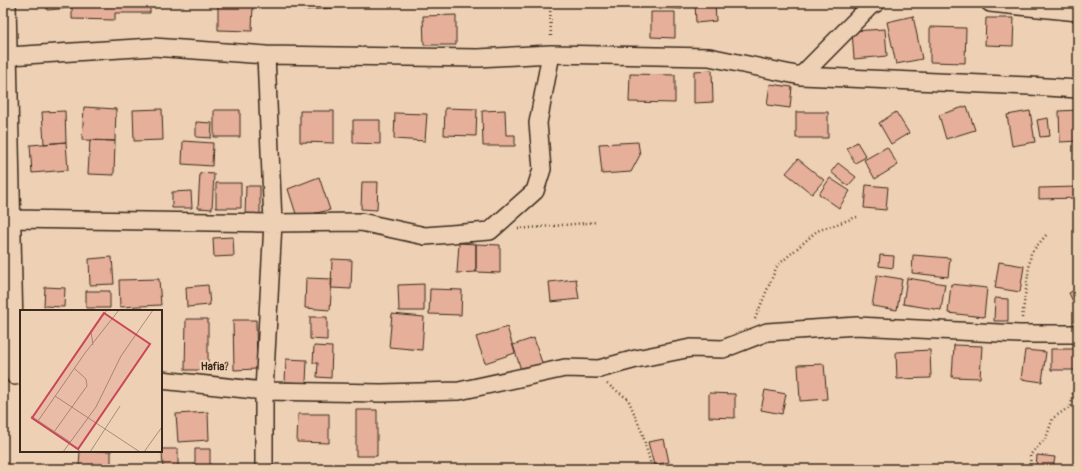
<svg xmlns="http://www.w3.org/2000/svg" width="1081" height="472" viewBox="0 0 1081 472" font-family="Pangolin,sans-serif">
	<rect width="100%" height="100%" fill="#eed1b4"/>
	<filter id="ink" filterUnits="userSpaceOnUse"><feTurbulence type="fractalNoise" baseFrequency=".025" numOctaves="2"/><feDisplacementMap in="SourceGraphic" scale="8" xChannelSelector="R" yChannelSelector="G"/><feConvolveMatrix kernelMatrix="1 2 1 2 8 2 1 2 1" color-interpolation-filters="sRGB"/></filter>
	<g filter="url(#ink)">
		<path fill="#e5af99" stroke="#3b2a1e" d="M47 3H70L71 8 47 10Z
			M72 3H150V13H115V20L72 19Z
			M218 3H253L252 31 218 30Z
			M303 3H334V8L303 10Z
			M651 3H683L682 9 651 7Z
			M695 3H715L716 21 696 23Z
			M651 12H675V38L651 37Z
			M456 15V45H424L423 16Z
			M913 16 922 59 896 64 887 22Z
			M986 18H1014L1013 46 985 45Z
			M930 27 966 28 965 63 930 62Z
			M885 29 887 56 854 59 852 31Z
			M712 70 713 102 694 103V71Z
			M630 74 675 75V103L629 102Z
			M770 84 792 87 790 108 767 105Z
			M967 106 975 130 946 139 939 115Z
			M84 107 116 109 115 141 82 140Z
			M445 108 477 109 476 136 444 135Z
			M162 109 163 140 134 141 133 110Z
			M214 110H240V137H214Z
			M505 110 506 135H515V146H483L482 111Z
			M1078 110V141L1060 142 1059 111Z
			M65 111 66 142 44 144 42 112Z
			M300 111H334V143L300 142Z
			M1030 111 1035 142 1012 146 1007 115Z
			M796 112H828V138H796Z
			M896 112 909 133 891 144 879 123Z
			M395 113 427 114 425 141 394 139Z
			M1048 118 1050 136 1040 137 1037 120Z
			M353 120H380V144L353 143Z
			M196 122 212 123 211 138 196 137Z
			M90 140 115 141 114 175 88 174Z
			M183 141 213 143 212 166 182 164Z
			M66 142 68 170 32 173 30 145Z
			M638 142 640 155 631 172 602 174 599 144Z
			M857 142 866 157 855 163 847 148Z
			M887 147 898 165 875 179 864 160Z
			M798 159 824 180 812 194 786 173Z
			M838 163 856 177 848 186 831 172Z
			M200 173 214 174 212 209 198 208Z
			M319 177 330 210 297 217 288 189Z
			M830 178 850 191 839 208 819 194Z
			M362 182H378L377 210 361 209Z
			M216 183H241V208H216Z
			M866 185 888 187 886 210 864 208Z
			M246 186H260V215H245Z
			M1078 187V198L1039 199V188Z
			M191 191 192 208H172V192Z
			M233 237 234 256 214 257 213 238Z
			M459 243 476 244V272L457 273Z
			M476 244 500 245V273L476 272Z
			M880 255 894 256 893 268 879 266Z
			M913 255 950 258 948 277 912 273Z
			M112 257 114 284 90 285 89 259Z
			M332 259 352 260 351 289 331 288Z
			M999 262 1024 266 1020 292 995 288Z
			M877 275 902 279 897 310 872 306Z
			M306 278 332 279 330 310 305 308Z
			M907 278 945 284 941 310 903 304Z
			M159 279 161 305 120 307 119 280Z
			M576 279 579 299 551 302 549 282Z
			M424 284V311H399L398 285Z
			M951 284 987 288 984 317 948 313Z
			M208 285 210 305 187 307 186 287Z
			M45 287 65 288 64 307 44 306Z
			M1078 288V312L1069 293Z
			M430 289 462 290 461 315 429 314Z
			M86 291H110V308H86Z
			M995 298 1008 299V321H994Z
			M392 314 424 317 422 350 389 347Z
			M310 317H327V340L310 339Z
			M186 319H208V370H185Z
			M233 320H256L257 369 234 370Z
			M507 327 515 353 485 363 476 337Z
			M534 338 543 366 522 373 513 345Z
			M954 345 982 346 980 378 952 377Z
			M314 346 332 347 331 378 317 377 318 363H313Z
			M1051 349H1078V370H1051Z
			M930 350 931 378 897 379 896 352Z
			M1025 350 1046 352 1042 382 1021 379Z
			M286 359 307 360 306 383 285 382Z
			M824 364 827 399 800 401 798 365Z
			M765 390 786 394 782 414 761 410Z
			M709 393 735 394V418L709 417Z
			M356 410H377V456H356Z
			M208 412 209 440 178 442 176 414Z
			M298 414H329V443L297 442Z
			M664 439 669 462 654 465 648 442Z
			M162 449H178V469H163Z
			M195 449H210V469H195Z
			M80 451H111V467H79Z
			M1037 455 1055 457 1053 469H1036Z"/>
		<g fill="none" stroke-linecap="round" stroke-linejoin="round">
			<g stroke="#3b2a1e" stroke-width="20">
				<path id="minor" d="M7 3 15 376
					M990 3 1078 12
					M9 56 153 47 266 55 478 58 551 54 709 57 801 76 1030 86 1078 89
					M801 76 870 6 876 3
					M12 219 273 223 361 222 425 236 490 231 535 191 542 169 538 123 551 54
					M161 380 264 391 381 393 459 391 565 368 599 369 636 359 691 348 723 349 767 332 857 326 1019 334H1078
					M264 469V391L273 223 266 55"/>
			</g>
			<path stroke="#3b2a1e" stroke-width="2.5" stroke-dasharray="1 3" stroke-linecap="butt" d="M550 3 551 38
				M518 229 597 222
				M1022 318 1031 253 1047 234
				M755 319 777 266 817 231 857 217
				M607 384 628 399 642 432 652 469
				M1031 469 1030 455 1046 438 1053 418 1071 406 1075 378H1078"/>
			<use href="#minor" stroke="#eed1b4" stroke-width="17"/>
		</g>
	</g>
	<g text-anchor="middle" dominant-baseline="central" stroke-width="4" stroke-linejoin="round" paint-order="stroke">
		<g font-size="11" font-weight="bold" fill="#3b2a1e" stroke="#eed1b4">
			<text x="215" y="366">Hafia?</text>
		</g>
	</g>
	<g transform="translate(20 310)">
		<rect width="142" height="142" fill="#eed1b4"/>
		<path fill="none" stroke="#a68e78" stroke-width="1" d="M73 35 71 22 87 0M35 86 120 142M11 106 50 132M18 111 65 43 99 0M34 122 67 76 66 69 54 58M49 133 61 142M43 142 76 97 101 46 133 0M70 142 100 96M124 142 142 117"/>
		<path fill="#ca4758" fill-opacity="0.15" stroke="#ca4758" stroke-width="2" d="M84 3 130 34 58 139 12 108Z"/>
		<rect width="142" height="142" fill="none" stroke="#3b2a1e" stroke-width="2"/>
	</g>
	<rect width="1081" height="472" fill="none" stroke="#eed1b4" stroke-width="16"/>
	<rect x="8" y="8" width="1065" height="456" fill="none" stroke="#3b2a1e" stroke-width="1.5" filter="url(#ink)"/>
</svg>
